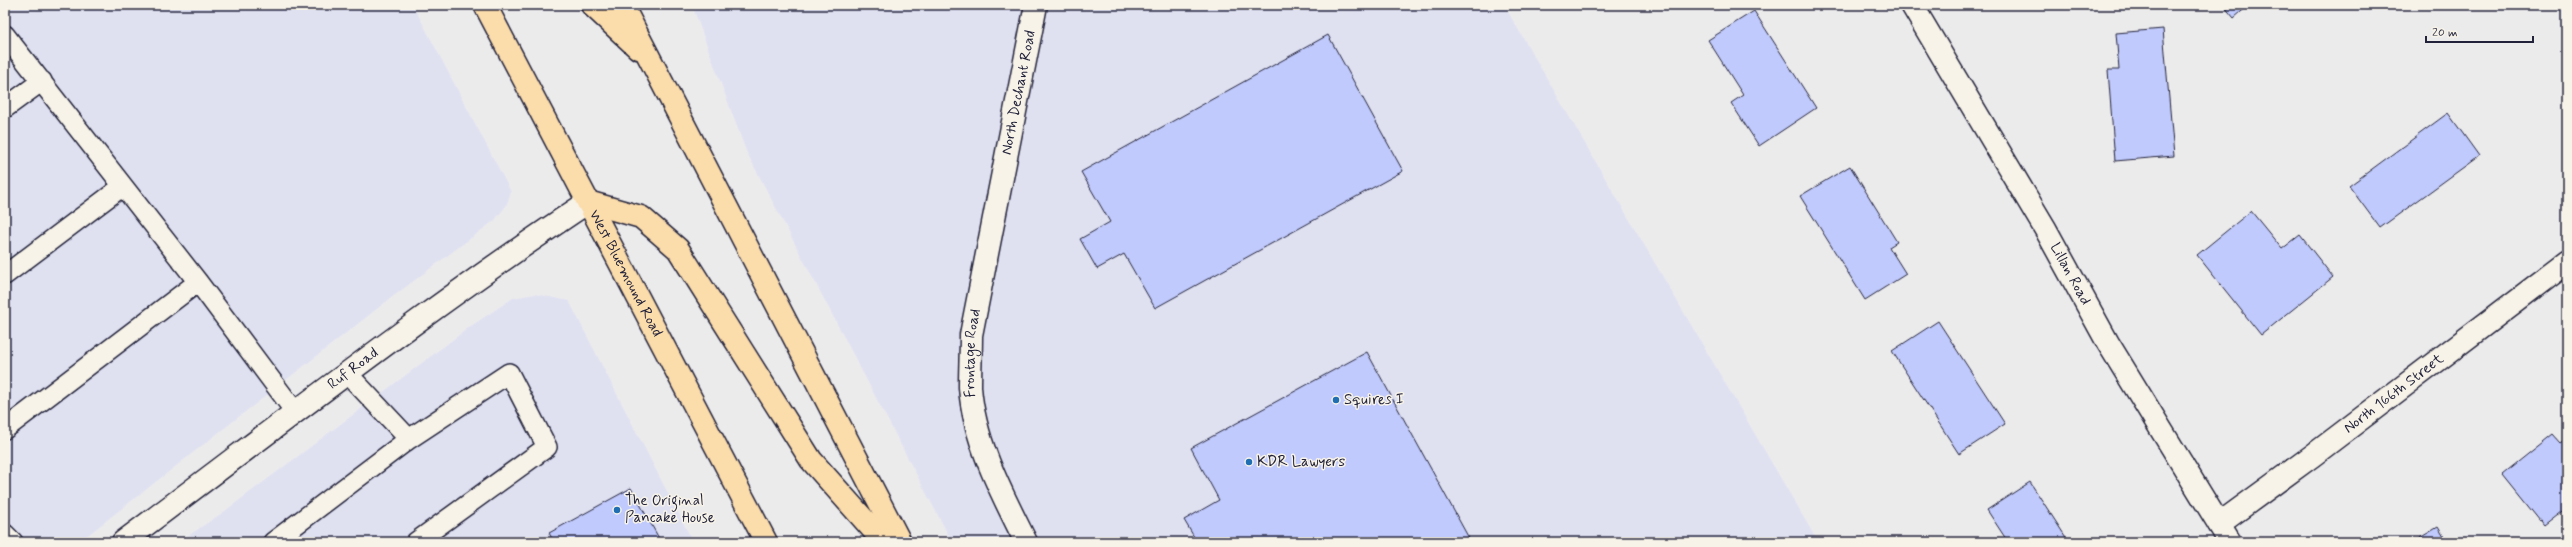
<svg xmlns="http://www.w3.org/2000/svg" width="2572" height="547" viewBox="0 0 2572 547" font-family="Mynerve,sans-serif">
	<rect width="100%" height="100%" fill="#ecebec"/>
	<filter id="ink" filterUnits="userSpaceOnUse"><feTurbulence type="fractalNoise" baseFrequency=".025" numOctaves="2"/><feDisplacementMap in="SourceGraphic" scale="8" xChannelSelector="R" yChannelSelector="G"/><feConvolveMatrix kernelMatrix="1 2 1 2 8 2 1 2 1" color-interpolation-filters="sRGB"/></filter>
	<g filter="url(#ink)">
		<path fill="#dfe1f1" d="M5 5H413L511 192 506 206 495 220 387 301 79 542H5Z
			M692 5H1504L1818 542H952L746 151Z
			M535 294 569 301 693 542H179L225 511 471 326 513 298Z"/>
		<path fill="#c0cafc" stroke="#22223b" d="M2223 5H2249L2234 18Z
			M1754 11 1816 108 1759 146 1731 103 1743 95 1708 40Z
			M2163 29 2174 156 2115 161 2108 70H2119L2116 33Z
			M1328 35 1403 171 1155 308 1124 254 1097 269 1080 239 1110 222 1081 172Z
			M2448 113 2479 156 2380 228 2349 186Z
			M1850 166 1897 242 1889 247 1906 274 1865 300 1800 196Z
			M2251 211 2282 249 2300 235 2333 277 2261 335 2197 255Z
			M1938 321 2005 424 1959 454 1892 351Z
			M1367 352 1471 542H1197L1184 520 1219 500 1191 448Z
			M2553 435 2560 443 2567 438V508L2544 526 2503 475Z
			M2030 482 2069 542H2001L2006 539 1987 510Z
			M631 488 661 542H554L549 533Z
			M2438 527 2447 542H2413Z"/>
		<g fill="none" stroke-linecap="round" stroke-linejoin="round">
			<g stroke="#22223b" stroke-width="22">
				<path id="service" d="M5 35 198 282 296 413
					M5 108 42 81
					M5 275 123 186
					M348 374 409 439
					M5 429 198 282
					M5 534 13 542
					M273 542 409 439 509 373 547 447 416 542"/>
			</g>
			<g stroke="#22223b" stroke-width="25">
				<g id="minor">
					<path id="s1" d="M1912 5 2046 230 2108 343 2230 542"/>
					<path id="s2" d="M2219 524 2312 456 2567 262"/>
					<path id="s3" d="M123 542C277 427 428 308 588 202"/>
					<path id="s4" d="M1026 542C1002 494 974 442 970 387 970 370 971 352 971 335L1036 5"/>
				</g>
			</g>
			<g stroke="#22223b" stroke-width="25">
				<g id="primary">
					<path id="s5" d="M485 5 766 542"/>
					<path d="M592 5 638 48"/>
					<path d="M622 5 900 542"/>
					<path d="M588 202 641 217 678 249 811 460 884 542"/>
				</g>
			</g>
			<use href="#service" stroke="#f7f3e8" stroke-width="19"/>
			<use href="#minor" stroke="#f7f3e8" stroke-width="22"/>
			<use href="#primary" stroke="#fbdcab" stroke-width="22"/>
		</g>
	</g>
	<g fill="#1f6fb2" stroke="#f7f3e8" stroke-width="1.5">
		<circle cx="1336" cy="400" r="4"/>
		<circle cx="1249" cy="462" r="4"/>
		<circle cx="617" cy="510" r="4"/>
	</g>
	<g text-anchor="middle" dominant-baseline="central" stroke-width="3" stroke-linejoin="round" paint-order="stroke">
		<g font-size="15" fill="#22223b" stroke="#f7f3e8">
			<text stroke="none"><textPath href="#s4" startOffset="465">North Dechant Road</textPath></text>
			<text stroke="none"><textPath href="#s5" startOffset="303">West Bluemound Road</textPath></text>
			<text stroke="none"><textPath href="#s1" startOffset="312">Lillan Road</textPath></text>
			<text stroke="none"><textPath href="#s4" startOffset="200">Frontage Road</textPath></text>
			<text stroke="none"><textPath href="#s3" startOffset="288">Ruf Road</textPath></text>
			<text stroke="none"><textPath href="#s2" startOffset="218">North 166th Street</textPath></text>
		</g>
		<g font-size="15" fill="#22223b" stroke="#f7f3e8" text-anchor="start">
			<text x="1344" y="400">Squires I</text>
			<text x="1257" y="462">KDR Lawyers</text>
			<text x="625" y="501">The Original<tspan x="625" dy="17">Pancake House</tspan></text>
		</g>
	</g>
	<rect width="2572" height="547" fill="none" stroke="#f7f3e8" stroke-width="20"/>
	<rect x="10" y="10" width="2552" height="527" fill="none" stroke="#22223b" stroke-width="1.5" filter="url(#ink)"/>
	<path d="M2426 36v6h107v-6" fill="none" stroke="#22223b" stroke-width="2"/>
	<text x="2432" y="36" font-size="12" fill="#22223b" stroke="#f7f3e8" stroke-width="3" paint-order="stroke">20 m</text>
</svg>
